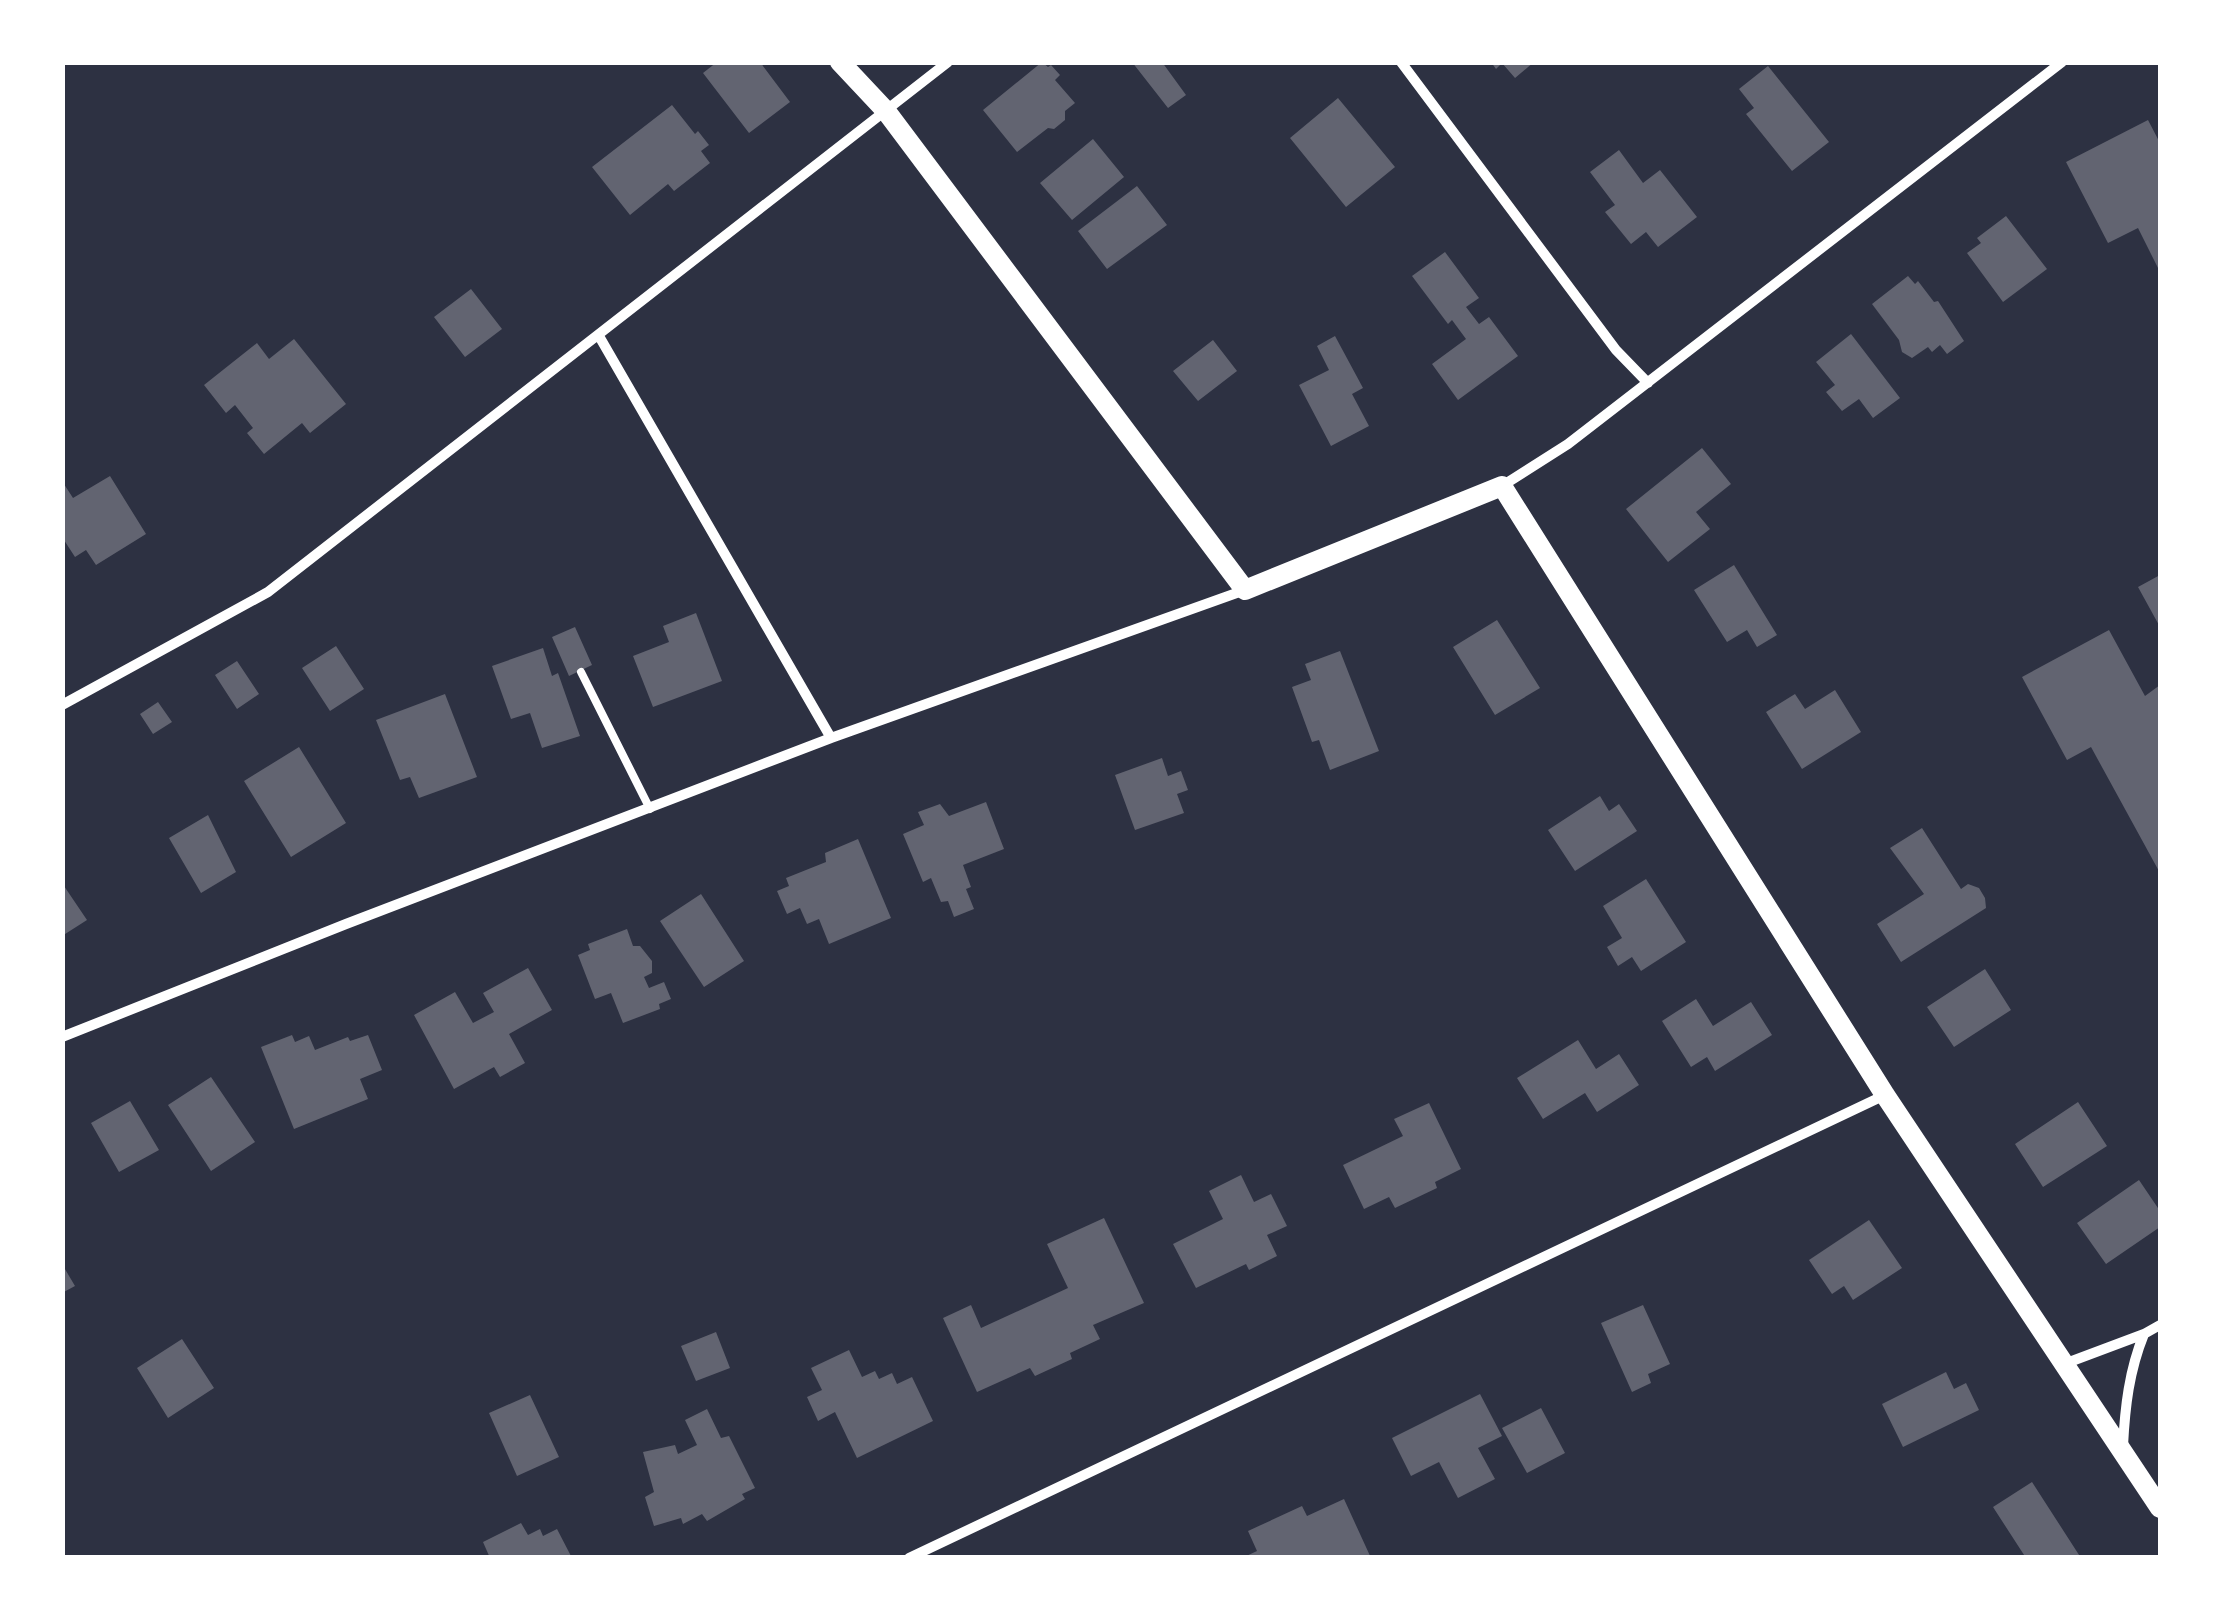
<svg xmlns="http://www.w3.org/2000/svg" width="2223" height="1620" viewBox="0 0 2223 1620" font-family="Barlow,sans-serif">
	<rect width="100%" height="100%" fill="#2d3142"/>
	<path fill="#626471" d="M717 62H760L790 102 749 133 703 73Z
		M1042 62 1048 67 1051 65 1060 75 1055 80 1075 103 1065 111V120L1054 129 1048 128 1017 152 983 110Z
		M1132 62H1162L1186 95 1168 108Z
		M1491 62H1534L1515 78 1502 63 1496 69Z
		M1768 66 1829 142 1792 171 1746 114 1754 108 1739 89Z
		M1338 98 1395 167 1346 207 1290 138Z
		M672 105 695 134 698 131 709 145 701 151 710 163 674 191 668 184 630 215 592 167Z
		M2148 120 2160 143V272L2138 228 2108 243 2066 162Z
		M1093 139 1124 177 1072 220 1040 183Z
		M1619 150 1643 183 1660 170 1697 217 1658 247 1646 232 1631 244 1605 212 1615 205 1590 172Z
		M1137 186 1167 225 1107 269 1078 231Z
		M2006 216 2047 269 2003 302 1967 253 1981 243 1977 238Z
		M1445 252 1479 298 1466 307 1479 324 1489 317 1518 356 1458 400 1432 364 1466 339 1452 320 1448 324 1412 276Z
		M1908 276 1915 284 1918 281 1934 302 1938 301 1964 341 1947 354 1940 345 1932 352 1928 347 1912 358 1902 352 1899 340 1872 304Z
		M471 289 502 329 465 357 434 317Z
		M1851 334 1900 398 1873 418 1859 399 1842 411 1826 392 1835 385 1816 362Z
		M1335 336 1363 388 1352 394 1369 426 1331 446 1299 385 1329 370 1317 346Z
		M294 339 346 404 310 433 302 423 264 454 247 433 253 428 235 405 226 413 204 385 257 343 269 359Z
		M1213 340 1237 371 1198 401 1173 371Z
		M1702 448 1731 484 1696 512 1710 529 1668 562 1626 509Z
		M110 476 146 534 96 565 86 550 75 557 62 537V481L73 498Z
		M1734 565 1777 635 1757 647 1747 630 1727 642 1694 590Z
		M2160 575V627L2138 587Z
		M696 613 722 681 653 707 633 656 669 642 663 626Z
		M1497 620 1540 688 1495 715 1453 647Z
		M575 627 592 665 569 676 552 637Z
		M2109 630 2145 696 2160 685V873L2091 747 2067 760 2022 677Z
		M336 646 364 689 330 711 302 668Z
		M543 648 552 676 558 673 580 736 542 748 530 713 511 719 492 666Z
		M1340 651 1379 751 1330 770 1319 740 1312 742 1292 687 1311 680 1305 664Z
		M237 661 259 694 237 709 215 675Z
		M1835 690 1861 732 1802 769 1766 712 1795 694 1805 709Z
		M445 694 477 777 419 798 410 777 400 780 376 720Z
		M158 702 172 722 153 734 140 714Z
		M299 747 346 823 291 857 244 781Z
		M1162 758 1168 776 1181 771 1188 790 1177 794 1184 813 1135 830 1115 775Z
		M1600 796 1609 811 1619 804 1637 831 1575 871 1548 830Z
		M986 802 1004 849 963 865 971 887 966 889 974 909 954 917 948 901 941 902 931 878 923 882 903 834 924 825 918 812 940 804 949 816Z
		M208 815 236 872 201 893 169 838Z
		M1922 828 1961 889 1968 884 1979 888 1985 898 1986 908 1901 962 1877 924 1924 894 1890 848Z
		M858 839 891 918 829 944 819 919 807 924 800 908 787 914 777 891 789 886 786 878 826 862 825 853Z
		M1646 879 1686 942 1641 971 1632 957 1618 966 1607 947 1622 938 1603 906Z
		M62 883 87 920 62 936Z
		M701 894 744 961 704 987 660 921Z
		M627 929 633 946H640L652 961V973L644 977 649 988 664 982 671 999 659 1004 660 1009 623 1023 611 993 595 999 578 955 590 950 588 944Z
		M528 968 552 1010 509 1034 525 1063 500 1077 494 1067 454 1089 414 1015 455 992 473 1023 494 1012 483 993Z
		M1985 969 2011 1010 1954 1047 1927 1007Z
		M1696 999 1713 1026 1751 1002 1772 1035 1715 1071 1707 1057 1691 1067 1662 1021Z
		M292 1035 295 1042 309 1036 315 1050 348 1037 350 1041 368 1035 382 1070 360 1079 368 1099 294 1129 261 1047Z
		M1578 1040 1596 1069 1619 1054 1639 1085 1597 1112 1585 1093 1543 1119 1517 1078Z
		M211 1077 255 1142 211 1171 168 1105Z
		M130 1101 159 1150 119 1172 91 1123Z
		M2078 1102 2107 1146 2043 1187 2015 1144Z
		M1429 1103 1461 1169 1435 1182 1437 1188 1395 1208 1389 1197 1364 1209 1343 1165 1403 1136 1394 1119Z
		M1241 1175 1254 1202 1271 1194 1287 1226 1267 1235 1277 1256 1249 1270 1246 1264 1196 1288 1173 1244 1223 1219 1209 1191Z
		M2139 1180 2160 1211V1227L2106 1264 2077 1223Z
		M1104 1218 1144 1303 1093 1325 1100 1339 1070 1353 1072 1359 1035 1376 1030 1368 977 1392 943 1318 971 1305 981 1328 1068 1288 1047 1244Z
		M1869 1220 1902 1268 1853 1300 1844 1286 1832 1294 1809 1260Z
		M62 1264 75 1286 62 1293Z
		M1643 1305 1670 1364 1648 1374 1651 1383 1632 1392 1601 1323Z
		M716 1332 730 1368 696 1381 681 1346Z
		M182 1339 214 1388 168 1418 137 1368Z
		M849 1350 862 1377 875 1371 879 1379 892 1373 897 1384 912 1377 933 1421 857 1458 835 1412 818 1421 807 1397 822 1390 811 1368Z
		M1946 1372 1954 1389 1966 1383 1979 1410 1903 1447 1882 1404Z
		M1480 1394 1502 1436 1478 1448 1495 1479 1458 1498 1439 1462 1411 1476 1392 1438Z
		M530 1395 559 1457 517 1476 489 1413Z
		M1541 1408 1565 1453 1527 1473 1502 1428Z
		M707 1409 721 1438 729 1436 755 1488 742 1494 745 1499 707 1521 702 1514 683 1524 681 1518 654 1526 645 1497 654 1492 643 1452 675 1445 678 1454 697 1445 685 1420Z
		M2032 1482 2081 1558H2026L1993 1507Z
		M1344 1499 1371 1558H1242L1257 1551 1248 1531 1302 1506 1307 1516Z
		M521 1523 528 1535 540 1529 543 1536 557 1529 572 1558H490L483 1542Z"/>
	<g fill="none" stroke-linecap="round" stroke-linejoin="round">
		<path stroke="#fff" stroke-width="8" d="M581 672 650 809"/>
		<path stroke="#fff" stroke-width="10" d="M1401 62 1616 350 1648 383
			M599 336 831 738
			M1502 486 1568 444 2062 62
			M62 705 268 592 948 62
			M62 1037 346 924 831 738 1245 590
			M2064 1364 2144 1334 2160 1325
			M2123 1446C2125 1407 2129 1371 2144 1334
			M909 1558 1885 1095"/>
		<path stroke="#fff" stroke-width="20" d="M840 62 886 111 1245 590 1502 486 1885 1095 2160 1508"/>
	</g>
	<rect width="2223" height="1620" fill="none" stroke="#ffffff" stroke-width="130"/>
</svg>
